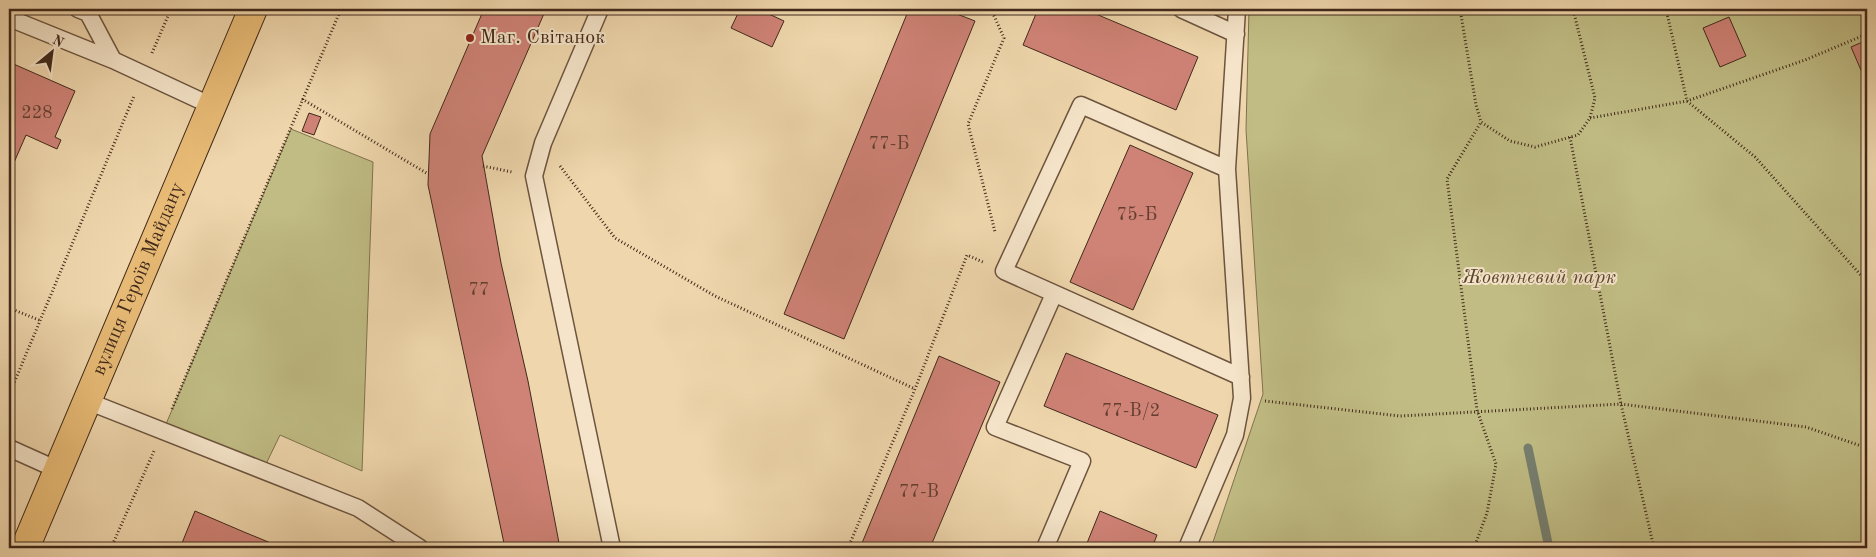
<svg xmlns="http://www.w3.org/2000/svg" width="1876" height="557" viewBox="0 0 1876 557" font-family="'Old Standard TT',serif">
	<rect width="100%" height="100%" fill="#efd6ac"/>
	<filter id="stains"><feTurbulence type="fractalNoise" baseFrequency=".004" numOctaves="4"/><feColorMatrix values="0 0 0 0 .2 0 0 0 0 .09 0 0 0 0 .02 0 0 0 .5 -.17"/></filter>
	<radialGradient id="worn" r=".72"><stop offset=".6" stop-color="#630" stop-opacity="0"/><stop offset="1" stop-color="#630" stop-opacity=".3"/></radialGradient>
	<path fill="#c0bc84" stroke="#80724f" d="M1249 9H1867V548H1211L1263 394 1246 130Z
		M291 129 373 162 362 471 280 435 266 464 166 424Z"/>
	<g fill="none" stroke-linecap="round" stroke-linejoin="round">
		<path stroke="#767f6f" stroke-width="9" d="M1528 448 1549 548"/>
	</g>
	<path fill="#cf8276" stroke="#40291a" d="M484 9H546L482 156 501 263 528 381 560 548H505L428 185 430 134Z
		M740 9H758L784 21 772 47 731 28Z
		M909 9H944L975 21 844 339 784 314Z
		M1038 9H1084L1198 57 1176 110 1023 45Z
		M1729 17 1746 56 1720 67 1703 28Z
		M1867 40V84L1851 47Z
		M9 62 75 91 55 137 61 140 57 149 26 135 9 174Z
		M309 113 321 117 314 135 302 131Z
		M1130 145 1193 173 1133 310 1070 282Z
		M1066 353 1218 415 1196 468 1044 406Z
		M939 356 1000 382 930 548H860Z
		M195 511 244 532 283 548H180Z
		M1100 511 1157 535 1152 548H1085Z"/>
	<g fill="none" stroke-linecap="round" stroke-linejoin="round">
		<g stroke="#6c543e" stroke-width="19">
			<path id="service" d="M78 9 88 13 113 60
				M600 9 543 143 534 176 612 548
				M1181 9 1236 34
				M9 18 113 60 212 106
				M1227 169 1081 105 1004 271 1241 377
				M87 401 358 508 420 548
				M9 448 58 470
				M1045 548 1082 461 995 427 1054 294
				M1187 548 1235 435 1242 398 1227 169 1237 9"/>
		</g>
		<g stroke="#40291a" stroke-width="30">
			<g id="primary">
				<path id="s1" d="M25 548 253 9"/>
			</g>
		</g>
		<path stroke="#40291a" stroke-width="3" stroke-dasharray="1 2.5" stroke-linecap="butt" d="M991 9 1004 38 968 124 995 232
			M1460 9 1476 105 1481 122 1510 141 1535 147 1578 135 1590 118 1595 98 1573 9
			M1666 9 1687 101 1755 157 1867 282
			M152 53 171 9
			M302 99 428 174
			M1590 118 1687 101 1805 60 1867 34
			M1570 137 1621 404 1654 548
			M483 166 512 172
			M560 166 615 238 715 296 915 389
			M9 308 39 320
			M9 395 134 96
			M1265 401 1400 416 1621 404 1806 427 1867 448
			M172 409 341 9
			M111 548 154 451
			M848 548 915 389 967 255 983 262
			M1474 548 1487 513 1496 464 1477 410 1447 179 1481 122"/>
		<use href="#service" stroke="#f5e4c9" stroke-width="16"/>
		<use href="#primary" stroke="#e8bb76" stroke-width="28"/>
	</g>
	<circle fill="#8f2418" stroke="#f5e4c9" stroke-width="2" cx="470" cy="38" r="5"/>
	<g text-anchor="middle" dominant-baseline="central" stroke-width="4" stroke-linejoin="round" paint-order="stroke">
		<g font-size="18" fill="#643f31">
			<text x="37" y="113">228</text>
			<text x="889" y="144">77-Б</text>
			<text x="1137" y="215">75-Б</text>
			<text x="479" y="290">77</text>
			<text x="1131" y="411">77-В/2</text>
			<text x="919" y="492">77-В</text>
		</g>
		<g font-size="20" fill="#40291a" stroke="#f5e4c9" text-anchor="start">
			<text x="480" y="38">Маг. Світанок</text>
		</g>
		<g font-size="20" fill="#40291a" stroke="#f5e4c9">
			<text stroke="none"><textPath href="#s1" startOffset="292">вулиця Героїв Майдану</textPath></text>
		</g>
		<g font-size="20" font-style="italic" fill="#5a462f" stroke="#f5e4c9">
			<text x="1539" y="278">Жовтневий парк</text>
		</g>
	</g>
	<rect width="1876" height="557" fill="none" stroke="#efd6ac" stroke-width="30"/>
	<rect x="10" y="10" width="1856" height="537" fill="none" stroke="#40291a" stroke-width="2.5"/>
	<rect x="15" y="15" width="1846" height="527" fill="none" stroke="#40291a"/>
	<g transform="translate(52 52) rotate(29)" stroke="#f5e4c9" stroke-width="4" paint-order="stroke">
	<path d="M0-4L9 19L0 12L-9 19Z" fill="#40291a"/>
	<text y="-8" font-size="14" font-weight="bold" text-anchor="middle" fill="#40291a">N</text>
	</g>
	<rect width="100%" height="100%" filter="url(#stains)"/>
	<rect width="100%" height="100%" fill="url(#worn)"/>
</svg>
